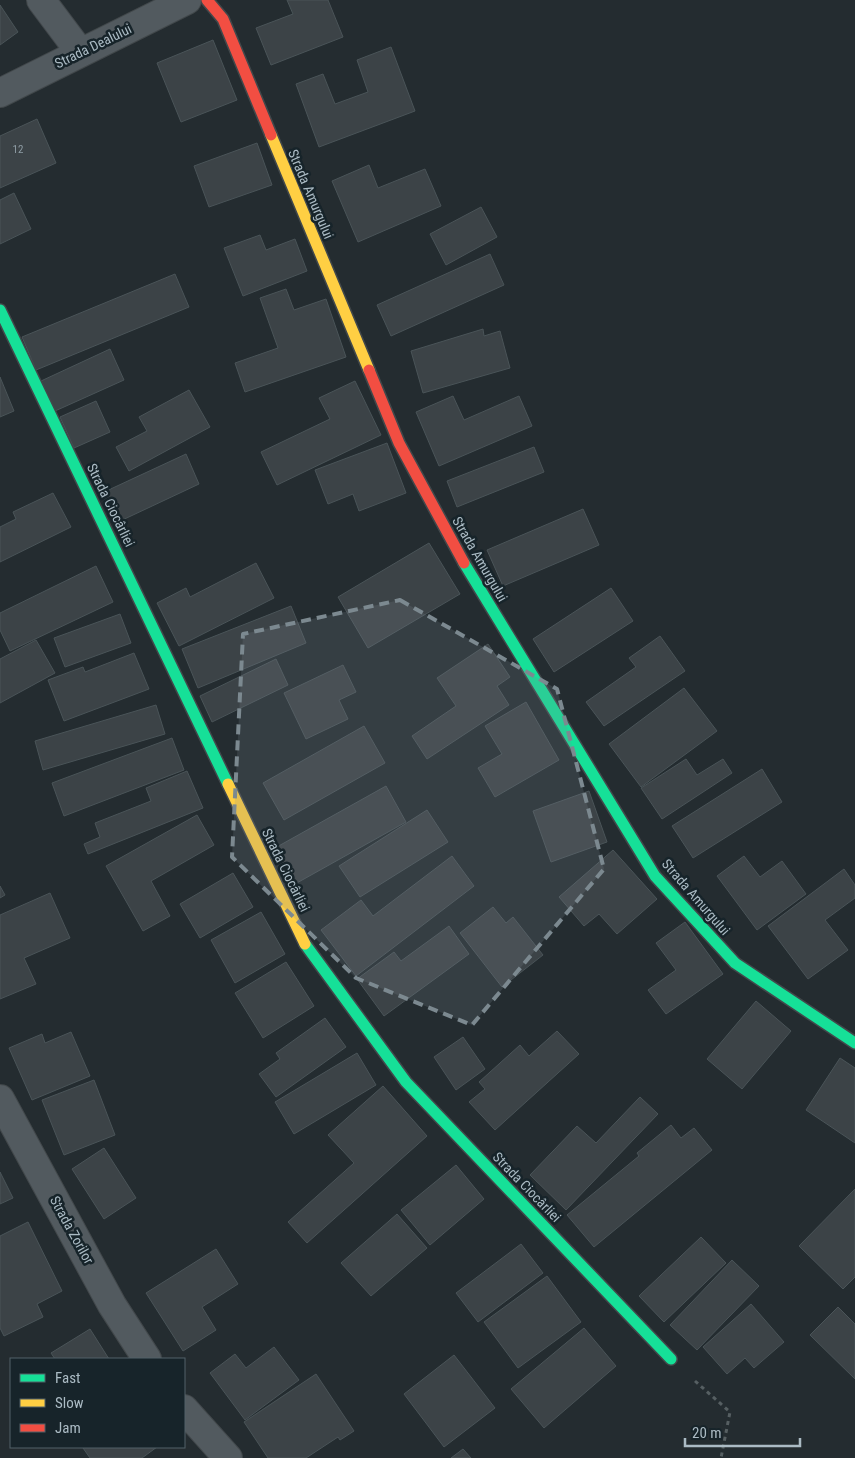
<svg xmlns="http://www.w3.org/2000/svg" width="855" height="1458" viewBox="0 0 855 1458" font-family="'Roboto Condensed',sans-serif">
	<rect width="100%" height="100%" fill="#242c30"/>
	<path fill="#3c4347" stroke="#4a5458" d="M287 0H328L343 37 271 65 256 28 293 14Z
		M0 5 18 32 0 45Z
		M213 40 237 100 181 122 157 63Z
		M391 47 415 111 319 147 296 84 323 74 335 104 368 92 357 60Z
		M37 119 56 163 0 188V136Z
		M257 143 272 185 209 207 194 166Z
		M369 165 378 188 425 169 441 206 358 242 332 181Z
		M14 193 31 229 0 244V200Z
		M481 207 497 237 446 265 430 234Z
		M260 235 266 250 295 239 307 271 243 296 224 248Z
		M490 254 504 285 391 336 377 305Z
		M175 274 189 307 36 370 22 337Z
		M286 289 294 310 326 299 346 357 245 392 235 363 278 348 260 298Z
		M483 329 484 336 500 331 510 368 423 393 411 351Z
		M110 349 124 380 55 411 41 381Z
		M0 377 14 411 0 417Z
		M355 381 381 435 277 485 261 452 330 419 319 398Z
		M189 390 210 427 129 471 116 447 147 431 139 417Z
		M453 396 464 420 519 396 532 426 439 466 416 412Z
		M96 401 110 432 74 448 60 417Z
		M387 443 406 493 359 511 353 494 328 504 315 470Z
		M534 447 544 472 457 507 447 481Z
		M186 454 199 484 116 523 102 493Z
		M53 493 71 527 0 562V527L16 519 13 512Z
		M583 509 599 545 503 586 487 550Z
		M429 543 460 594 368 648 338 597Z
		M256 563 274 598 179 646 157 603 186 588 190 597Z
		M96 566 113 602 10 651 0 630V613Z
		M611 588 633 621 554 672 533 639Z
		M291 606 306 643 198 688 182 649Z
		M120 614 131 643 65 667 54 638Z
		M660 636 685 671 604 726 586 702 636 667 629 658Z
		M36 640 55 673 0 703V659Z
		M488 644 510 677 497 686 509 705 427 759 412 736 456 706 437 678Z
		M134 653 149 689 64 721 48 680 83 667 85 672Z
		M276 659 288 685 212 722 200 696Z
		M343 665 356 692 339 700 348 719 306 739 284 693Z
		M684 688 717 731 641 787 609 744Z
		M526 702 559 760 495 797 478 768 502 754 485 726Z
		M156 705 165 734 43 770 35 741Z
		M364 726 385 763 284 820 263 783Z
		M172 738 184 770 64 816 52 783Z
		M686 759 697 775 723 759 732 773 662 819 641 788Z
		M762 769 782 802 693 858 672 826Z
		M187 771 203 808 88 854 84 844 100 837 95 823 151 801 146 788Z
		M386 786 406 822 295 884 275 848Z
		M589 791 607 842 551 862 533 811Z
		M427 810 448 842 360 897 339 866Z
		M197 815 214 845 151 881 170 916 143 931 106 866Z
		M613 850 657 899 617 934 599 914 584 926 559 897Z
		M452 856 474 886 356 976 321 930 361 900 373 916Z
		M744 856 760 877 782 861 806 894 757 930 717 876Z
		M844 869 855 885V898L825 920 848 950 808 979 768 926Z
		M233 873 253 907 200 938 180 904Z
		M0 886 5 895 0 898Z
		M50 893 70 938 24 958 36 984 0 999V915Z
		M493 907 506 923 513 917 543 955 502 987 460 933Z
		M261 912 285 954 235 983 211 940Z
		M685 922 723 974 666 1014 648 990 676 970 656 943Z
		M449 926 469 954 384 1016 357 979 394 952 401 961Z
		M286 962 314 1006 263 1038 235 993Z
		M756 1001 791 1031 742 1089 707 1059Z
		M325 1018 346 1047 276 1097 259 1074 280 1059 276 1053Z
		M557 1031 579 1054 495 1130 469 1102 485 1089 479 1082 520 1045 529 1056Z
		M71 1032 90 1076 32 1100 9 1048 42 1034 45 1043Z
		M463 1037 485 1069 456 1090 434 1057Z
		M357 1053 376 1085 294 1134 275 1102Z
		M840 1058 855 1068V1143L806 1110Z
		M94 1080 115 1135 64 1155 42 1100Z
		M383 1086 427 1136 307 1243 288 1222 354 1163 328 1135Z
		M640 1097 658 1114 566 1210 530 1175 577 1126 596 1143Z
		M671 1125 681 1138 694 1128 712 1150 594 1247 567 1215 639 1156 637 1153Z
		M104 1148 136 1198 104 1219 72 1169Z
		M456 1165 484 1199 430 1245 401 1210Z
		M0 1172 13 1198 0 1204Z
		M855 1189V1277L843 1289 799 1246Z
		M397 1214 427 1248 371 1296 341 1263Z
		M28 1222 62 1291 37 1304 43 1317 4 1336 0 1328V1236Z
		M701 1237 726 1263 664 1322 639 1296Z
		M521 1244 543 1273 478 1322 456 1293Z
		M216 1249 238 1284 202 1307 216 1330 183 1351 146 1293Z
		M732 1260 759 1286 697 1350 670 1325Z
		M547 1276 581 1322 518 1368 484 1322Z
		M751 1304 784 1342 754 1368 745 1358 727 1374 703 1347Z
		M838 1307 855 1324V1379L810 1335Z
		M584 1328 616 1366 544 1428 511 1389Z
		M90 1329 109 1359H55L51 1353Z
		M274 1347 299 1380 245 1420 210 1373 235 1354 246 1368Z
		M454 1355 495 1408 444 1447 404 1394Z
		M316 1374 354 1431 340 1440 338 1437 306 1458H268L244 1422Z
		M84 1447H157L142 1458H90L83 1448Z
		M463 1449 471 1458H451Z"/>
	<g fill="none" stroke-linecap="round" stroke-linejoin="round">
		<g stroke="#42484b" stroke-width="30">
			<path id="street" d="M41 0 80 52
				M0 93 187 0
				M0 1099 112 1305 147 1359
				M184 1409 228 1458"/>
		</g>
		<g stroke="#42484b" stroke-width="14">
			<path id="fast" d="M0 310 228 784
				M464 563 655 876 735 963 855 1043
				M305 944 406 1082 671 1359"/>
		</g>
		<g stroke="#42484b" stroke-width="14">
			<path id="slow" d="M271 135 369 370
				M228 784 305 944"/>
		</g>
		<g stroke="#42484b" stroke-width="14">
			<path id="jam" d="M207 0 223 19 271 135
				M369 370 399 443 464 563"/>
		</g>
		<path stroke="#565f62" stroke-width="3" stroke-dasharray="4 4" stroke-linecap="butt" d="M695 1381 730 1412 721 1458"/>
		<use href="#street" stroke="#525a5f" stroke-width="28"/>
		<use href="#fast" stroke="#16e098" stroke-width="11"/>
		<use href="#slow" stroke="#ffcf43" stroke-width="11"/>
		<use href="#jam" stroke="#f24e42" stroke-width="11"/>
	</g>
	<path fill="#7c8990" fill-opacity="0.2" stroke="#7c8990" stroke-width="4" stroke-dasharray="10 6" stroke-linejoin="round" d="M400 600 557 689 604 869 472 1025 356 978 232 857 243 634Z"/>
	<g text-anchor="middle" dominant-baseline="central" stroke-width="5" stroke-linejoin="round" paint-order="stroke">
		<g font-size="11" fill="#8f9da5">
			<text x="18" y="149">12</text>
		</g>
		<g font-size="14" fill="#abbbc4" stroke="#17242a">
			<text transform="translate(93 46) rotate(-26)">Strada Dealului</text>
			<text transform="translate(311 194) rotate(67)">Strada Amurgului</text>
			<text transform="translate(111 505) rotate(64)">Strada Ciocârliei</text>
			<text transform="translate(480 559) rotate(60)">Strada Amurgului</text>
			<text transform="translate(286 870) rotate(64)">Strada Ciocârliei</text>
			<text transform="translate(696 897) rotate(49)">Strada Amurgului</text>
			<text transform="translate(527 1187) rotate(46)">Strada Ciocârliei</text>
			<text transform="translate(72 1230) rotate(61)">Strada Zorilor</text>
		</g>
	</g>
	<rect x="10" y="1358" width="175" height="90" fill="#17242a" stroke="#526068"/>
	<rect x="20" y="1374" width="25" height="8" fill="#16e098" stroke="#526068"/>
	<text x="55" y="1383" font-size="15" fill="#abbbc4">Fast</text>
	<rect x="20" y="1399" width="25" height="8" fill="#ffcf43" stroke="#526068"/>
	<text x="55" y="1408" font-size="15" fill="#abbbc4">Slow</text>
	<rect x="20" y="1424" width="25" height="8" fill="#f24e42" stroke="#526068"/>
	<text x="55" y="1433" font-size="15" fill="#abbbc4">Jam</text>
	<path d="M685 1438v8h115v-8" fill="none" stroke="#abbbc4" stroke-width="2.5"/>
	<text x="692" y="1438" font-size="15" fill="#abbbc4" stroke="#17242a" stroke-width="4" paint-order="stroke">20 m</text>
</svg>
